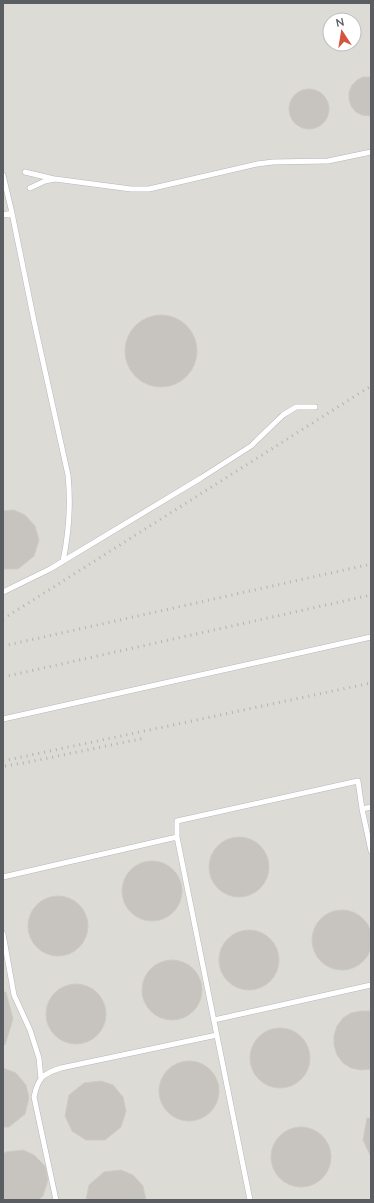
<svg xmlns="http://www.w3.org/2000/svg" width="374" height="1203" viewBox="0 0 374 1203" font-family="'Nunito Sans',sans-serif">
	<rect width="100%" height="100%" fill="#ebeae2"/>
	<path fill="#dddbd6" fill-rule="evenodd" d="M3 3H371V1200H3ZM330 20H354V44H330Z"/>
	<path fill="#c7c4bf" stroke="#cfcbc1" d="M363 77H371V116L362 115 356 112 351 106 349 99V92L352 85 357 80Z
		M289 109a20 20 0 1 1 40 0a20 20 0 1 1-40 0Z
		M125 351a36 36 0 1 1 72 0a36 36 0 1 1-72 0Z
		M14 510 25 515 35 526 39 540 34 556 18 569H3V511Z
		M209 867a30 30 0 1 1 60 0a30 30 0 1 1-60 0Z
		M122 891a30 30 0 1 1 60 0a30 30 0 1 1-60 0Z
		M28 926a30 30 0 1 1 60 0a30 30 0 1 1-60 0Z
		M312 940a30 30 0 1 1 60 0a30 30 0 1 1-60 0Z
		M219 960a30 30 0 1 1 60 0a30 30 0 1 1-60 0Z
		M142 990a30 30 0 1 1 60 0a30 30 0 1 1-60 0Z
		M46 1014a30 30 0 1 1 60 0a30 30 0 1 1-60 0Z
		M3 992H6L13 1019 5 1045 3 1044Z
		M361 1011H371V1069L361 1070 351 1068 343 1063 337 1055 334 1045V1036L337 1026 343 1018 351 1013Z
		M250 1058a30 30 0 1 1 60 0a30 30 0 1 1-60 0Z
		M159 1091a30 30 0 1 1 60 0a30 30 0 1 1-60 0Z
		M3 1068 16 1073 26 1085 29 1098 25 1114 9 1127H3Z
		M101 1081 113 1085 123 1097 126 1111 121 1127 105 1140H86L72 1131 65 1116 69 1095 84 1083Z
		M367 1118H371V1157L363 1140Z
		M271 1157a30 30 0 1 1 60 0a30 30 0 1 1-60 0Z
		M23 1150 34 1155 45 1166 48 1180 43 1196 38 1200H3V1154L6 1152Z
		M121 1170 133 1175 143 1186 146 1200H86L89 1185 104 1172Z"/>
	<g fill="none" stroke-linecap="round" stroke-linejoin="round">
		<g stroke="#b4b7bb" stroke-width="6">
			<path id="lane" d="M25 172 54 179
				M3 175 12 213 3 215
				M30 188 45 181 55 179 131 189H149L257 164 273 162 328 161 371 152
				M12 213 34 321 68 475C71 504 69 532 63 561
				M3 592 50 569 201 478 251 446 283 415 296 407H315
				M3 719 371 637
				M362 809 371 851
				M177 837 250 1200
				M3 877 177 837V821L358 781 362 809 371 807
				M3 934 14 995 30 1030 39 1058 41 1079
				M214 1020 371 985
				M56 1200 34 1097C38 1078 42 1074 61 1068L217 1035"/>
		</g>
		<use href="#lane" stroke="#fff" stroke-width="5"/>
		<path stroke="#b2b3b3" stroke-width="3" stroke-dasharray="1 5" stroke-linecap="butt" d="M3 619 371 386
			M3 646 371 564
			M3 677 371 595
			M3 761 371 683
			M5 766 24 763 145 738"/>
	</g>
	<rect width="374" height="1203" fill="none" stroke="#5a5d61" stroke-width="8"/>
	<g transform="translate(342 32) rotate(348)"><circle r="19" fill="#ffffff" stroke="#bdbec0"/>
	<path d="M0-3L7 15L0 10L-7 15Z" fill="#d35540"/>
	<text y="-6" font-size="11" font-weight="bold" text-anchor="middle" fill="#5a5d61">N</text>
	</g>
</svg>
